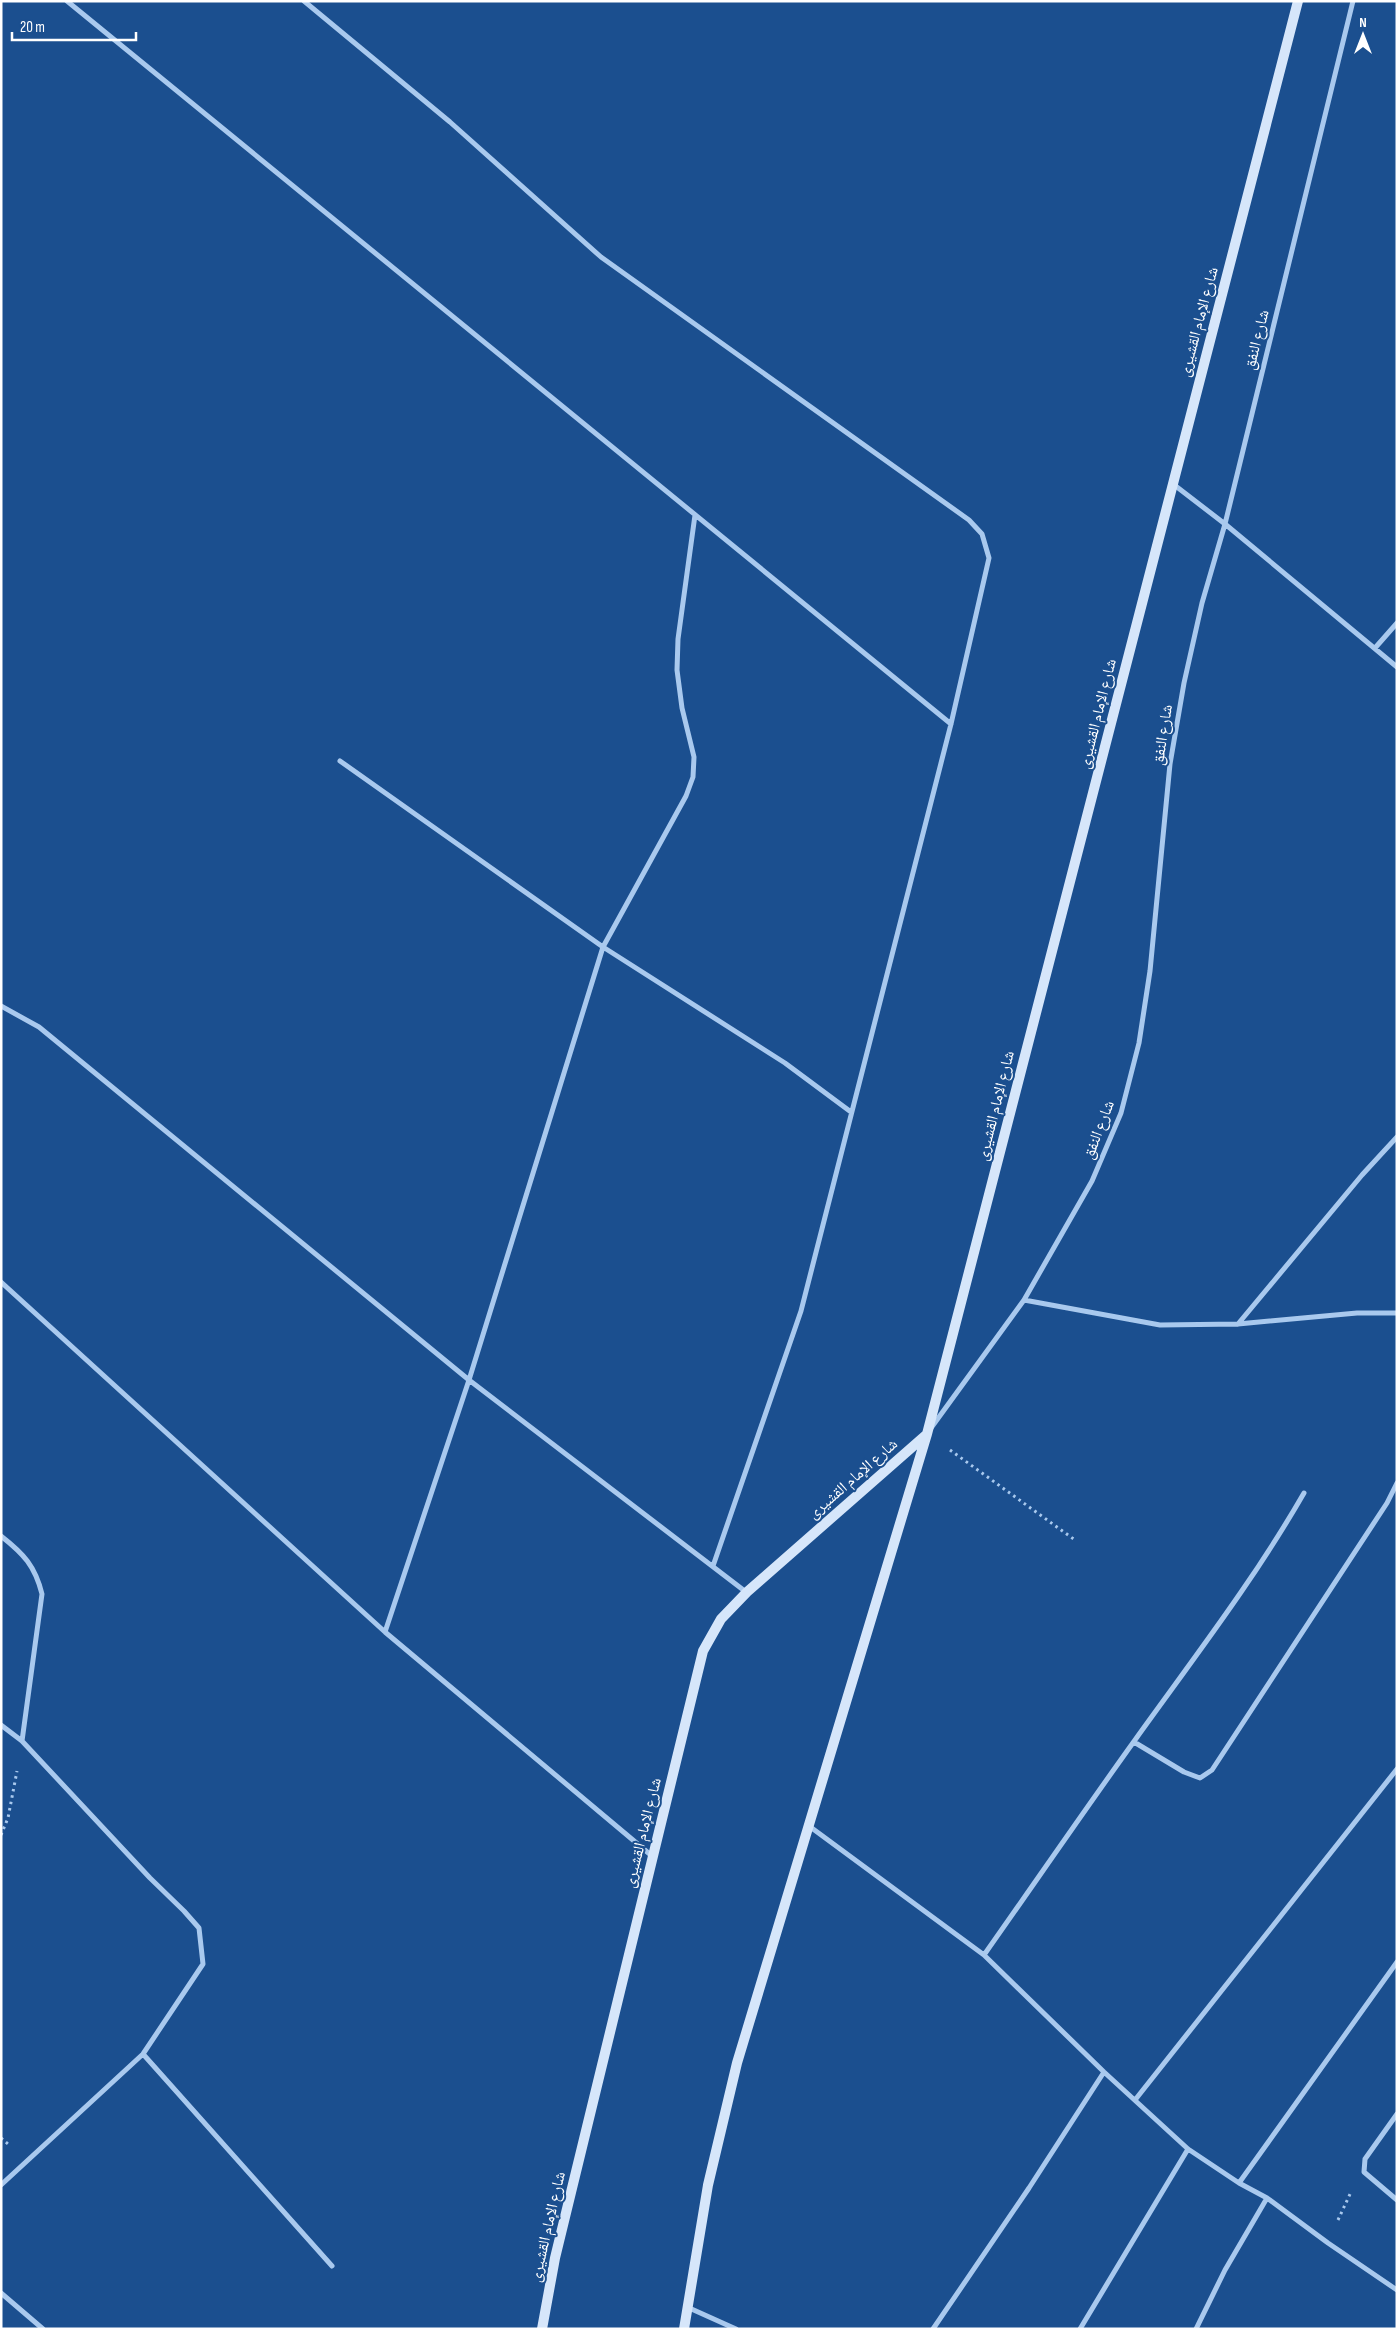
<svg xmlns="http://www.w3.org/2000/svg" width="1398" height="2330" viewBox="0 0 1398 2330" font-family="'Sofia Sans Condensed','Noto Naskh Arabic',sans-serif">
	<rect width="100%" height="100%" fill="#1b4f8f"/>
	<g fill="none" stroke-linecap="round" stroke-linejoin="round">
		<path stroke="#a9c9ee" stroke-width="3" stroke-dasharray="2.5 4" stroke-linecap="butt" d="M950 1450 1075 1540
			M1 1835 8 1818 17 1771
			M1 2138 8 2144
			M1338 2220 1351 2192"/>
		<path stroke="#a9c9ee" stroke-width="5" d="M67 1 951 724
			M304 1 450 122 601 257 969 520 982 534 989 558 951 724 801 1311 713 1566
			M1173 484 1225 524 1397 667
			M1375 648 1397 623
			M340 761 603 947 785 1063 851 1112
			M1 1006 39 1027 469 1380 746 1592
			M1 1282 385 1632 652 1856
			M1024 1300 1160 1325 1238 1324 1357 1313H1397
			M1238 1324 1362 1175 1397 1137
			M931 1428 1024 1300 1092 1181 1121 1113 1139 1043 1150 971 1170 764 1184 683 1202 603 1225 524 1353 1
			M1 1536C24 1554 35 1566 42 1594L22 1741
			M385 1632 469 1380 603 947 686 796 693 777 694 757 682 708 677 670 678 639 695 515
			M1 1725 22 1741 150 1878 184 1911 199 1928 203 1964 143 2054 1 2185
			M1134 1742 1184 1772 1200 1778 1212 1770 1387 1503 1397 1483
			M809 1826 984 1955 1104 2072 1188 2149 1239 2183 1267 2198 1328 2243 1397 2290
			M984 1955C1034 1884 1084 1811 1135 1740 1193 1659 1254 1580 1304 1493
			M143 2054 332 2266
			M1135 2100 1397 1769
			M1397 2114 1365 2159 1364 2172 1397 2200
			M1239 2183 1397 1962
			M1 2293 43 2329
			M687 2307 736 2329
			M933 2329 1029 2188 1104 2072
			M1080 2329 1188 2149
			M1196 2329 1225 2270 1267 2198"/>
		<path stroke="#d6e6fa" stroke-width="10" d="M542 2329 555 2258 703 1651 721 1619 747 1592 926 1435
			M684 2329 708 2185 737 2063 927 1434 1298 1"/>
	</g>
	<g text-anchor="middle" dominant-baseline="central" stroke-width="4" stroke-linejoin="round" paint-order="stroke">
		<g font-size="16" fill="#fff" stroke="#1b4f8f">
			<text transform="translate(1199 322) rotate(-75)">شارع الإمام القشيرى</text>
			<text transform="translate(1257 340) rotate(-76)">شارع النفق</text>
			<text transform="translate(1098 714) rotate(-76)">شارع الإمام القشيرى</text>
			<text transform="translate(1163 735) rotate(-81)">شارع النفق</text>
			<text transform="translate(996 1106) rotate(-76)">شارع الإمام القشيرى</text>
			<text transform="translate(1099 1130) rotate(-69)">شارع النفق</text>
			<text transform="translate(853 1479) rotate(-41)">شارع الإمام القشيرى</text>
			<text transform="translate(643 1833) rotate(-76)">شارع الإمام القشيرى</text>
			<text transform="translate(548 2227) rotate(-77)">شارع الإمام القشيرى</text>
		</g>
	</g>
	<rect width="1398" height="2330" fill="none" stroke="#ffffff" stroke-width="5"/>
	<g transform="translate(1363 35)" stroke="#1b4f8f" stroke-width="4" paint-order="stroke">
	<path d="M0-4L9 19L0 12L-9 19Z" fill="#ffffff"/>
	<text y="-8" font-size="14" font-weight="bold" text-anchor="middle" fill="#ffffff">N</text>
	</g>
	<path d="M12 32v8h124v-8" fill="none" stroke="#ffffff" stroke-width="2.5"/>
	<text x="20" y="32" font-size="15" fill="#ffffff" stroke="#1b4f8f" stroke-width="4" paint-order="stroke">20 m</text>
</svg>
